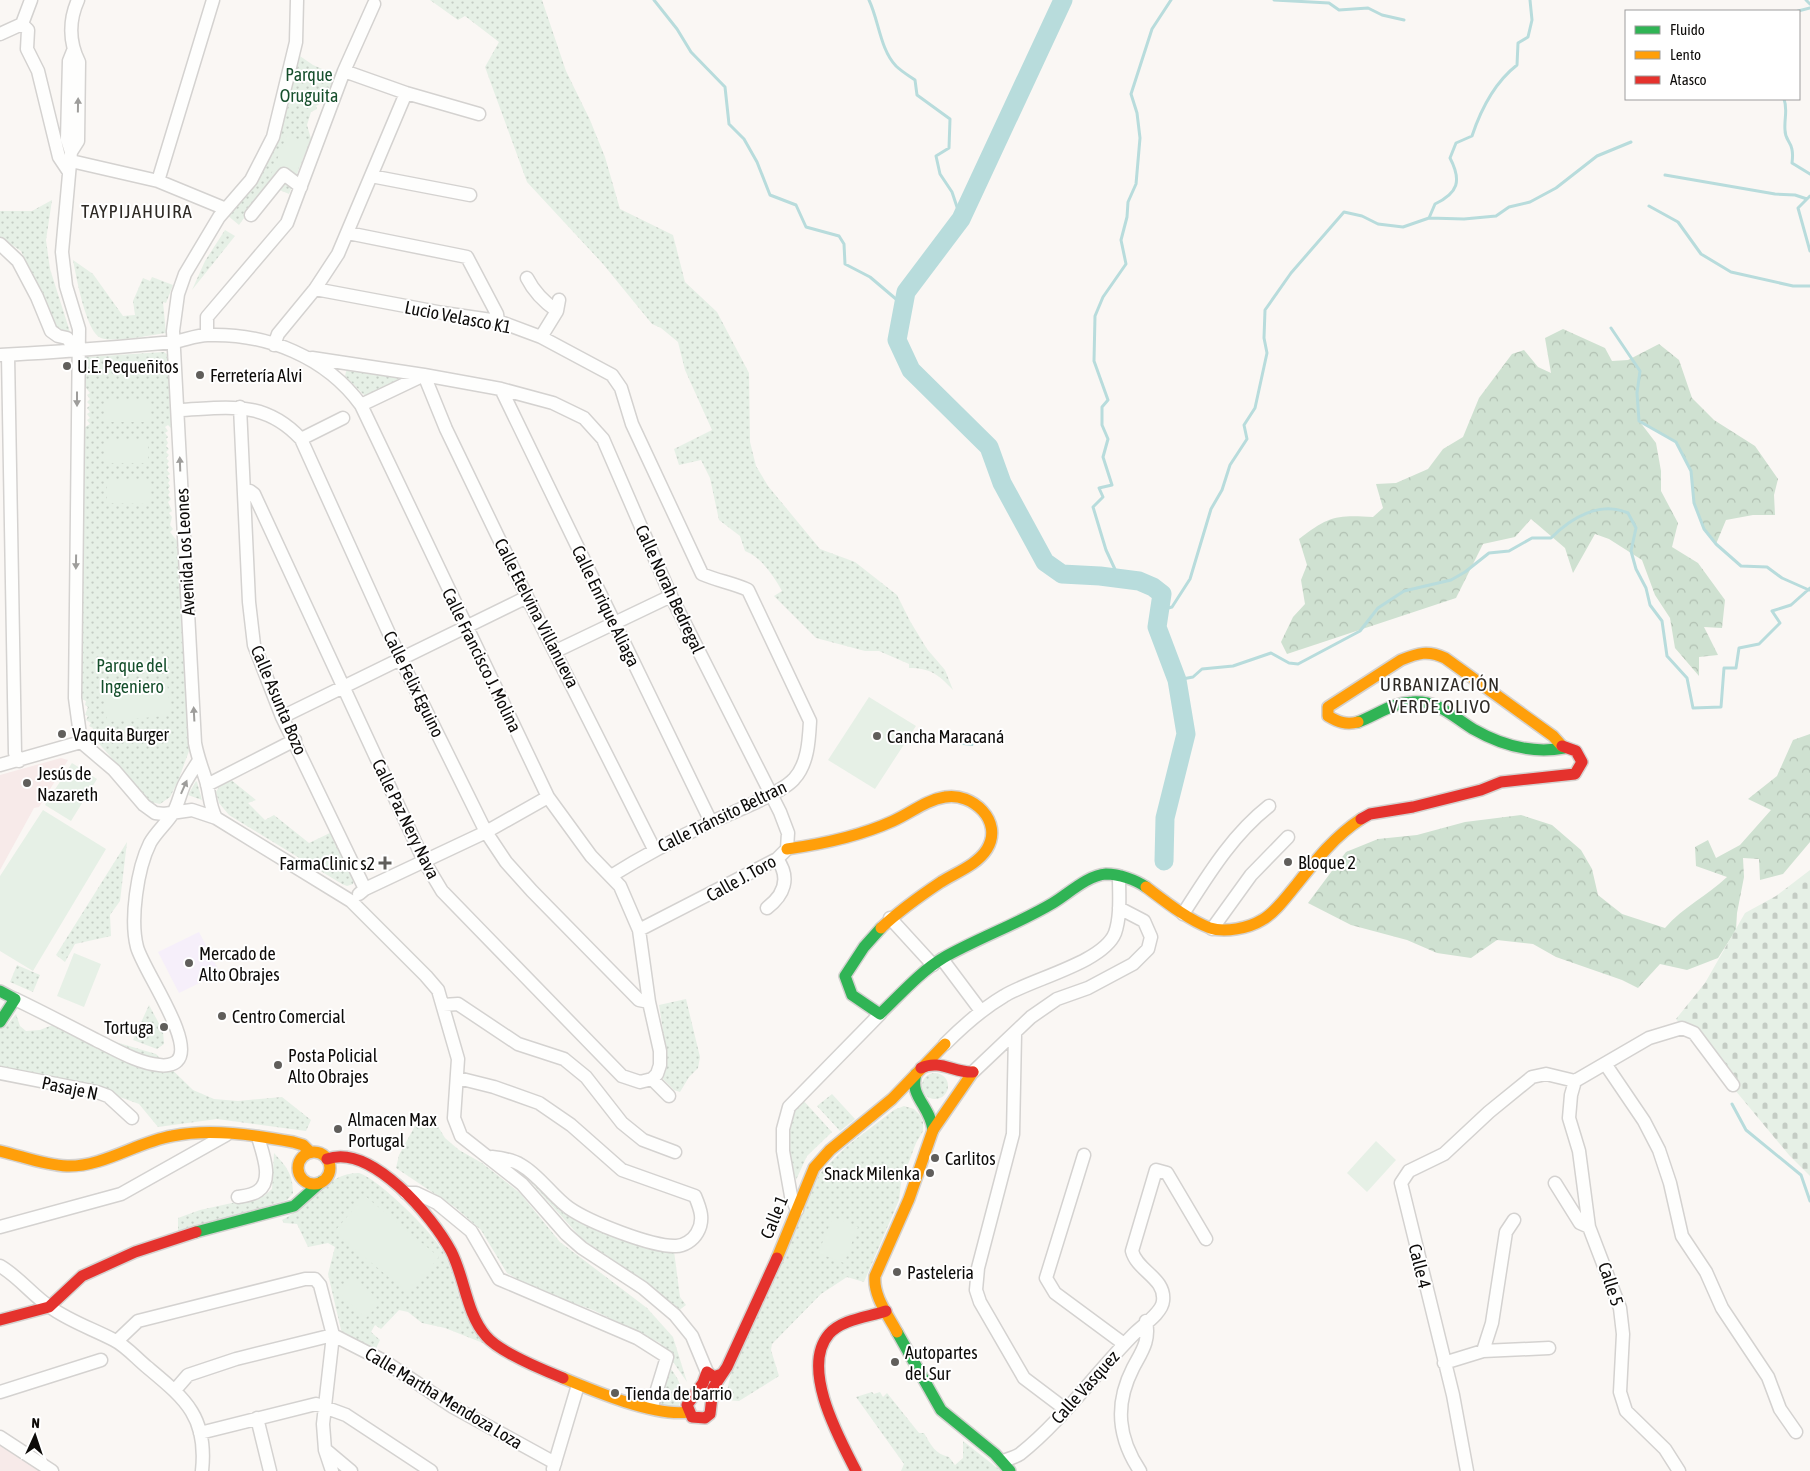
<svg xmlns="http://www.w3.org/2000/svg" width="1810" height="1471" viewBox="0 0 1810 1471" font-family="'Asap Condensed',sans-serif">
	<defs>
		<pattern id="grass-dots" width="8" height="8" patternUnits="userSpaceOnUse" patternTransform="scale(1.25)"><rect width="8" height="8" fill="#e6f0e6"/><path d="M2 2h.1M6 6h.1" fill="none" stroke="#c4ccc4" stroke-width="1.8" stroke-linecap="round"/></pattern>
		<pattern id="forest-crowns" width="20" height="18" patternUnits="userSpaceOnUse" patternTransform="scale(1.25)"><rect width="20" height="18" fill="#cfe1d1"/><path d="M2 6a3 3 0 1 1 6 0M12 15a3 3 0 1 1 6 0" fill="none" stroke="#b1c0b2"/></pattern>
		<pattern id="cemetery-stones" width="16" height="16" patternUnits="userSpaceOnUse" patternTransform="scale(1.25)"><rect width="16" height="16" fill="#e6f0e6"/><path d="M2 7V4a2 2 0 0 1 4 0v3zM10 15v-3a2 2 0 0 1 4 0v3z" fill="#c4ccc4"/></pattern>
		<pattern id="water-rules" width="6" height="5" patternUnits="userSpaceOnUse" patternTransform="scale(1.25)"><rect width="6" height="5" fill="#b8dcdc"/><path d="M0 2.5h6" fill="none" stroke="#9dbbbb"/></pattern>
	</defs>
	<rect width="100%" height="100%" fill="#faf7f4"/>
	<path fill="#f6effa" d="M199 932 220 973 179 993 158 952Z"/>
	<path fill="#f7eae9" d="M61 758 68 760 39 807 34 808 0 870V775Z
		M0 1442 47 1471H0Z"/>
	<path fill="url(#grass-dots)" d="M430 0H542L566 71 590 120 605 157 620 209 673 235 685 282 717 312 749 373 750 442 756 466 768 486 820 549 855 562 897 595 910 621 927 649 945 670 953 690C938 674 930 668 909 668V664L879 651H865L816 638 774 596 782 591C773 575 762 558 745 551L740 536 719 520 710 478 701 460 679 465 674 449 712 430 685 370 678 342 661 328 652 324 603 264 527 182 485 67 499 42 465 16 458 20Z
		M291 50 313 65 338 76 329 98 320 100 321 103 316 106 317 109 311 112 307 125 311 139 289 194 268 185 239 225 227 215 256 177Z
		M52 200 46 240 50 269 70 332 59 331 56 326 21 251 0 237V211H32Z
		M225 230 235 236 192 290 205 261Z
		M73 260 93 274 123 316 135 315 133 301 143 278 150 281 152 277 173 285 166 303 163 302 166 333C150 335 115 343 101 338 86 333 76 275 73 260Z
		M164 352 169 356 173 430 168 425 165 427 168 431 165 433 168 437 166 439 168 443 166 446 169 449 166 452 169 455 166 458 169 461 167 464 169 467 167 470 170 474 167 476 170 480 168 483 170 486 168 489 170 492 168 495 171 499 168 502 172 511 169 513 172 517 170 525 173 529 170 532 177 541 189 751 178 781 170 797 160 804 150 802 95 739 97 736 92 732 93 728 89 726 91 723 86 720 88 716 85 715 88 707 85 705 86 701 79 698 82 429 90 424 87 420 90 418 87 414 90 412 87 408 90 405 87 402 90 399 87 395 90 393 82 383 83 361 86 357Z
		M347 368 397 376 399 379 365 396 345 376Z
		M230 779 256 800 248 803 265 820 274 815 309 843 332 832 354 880 353 884 347 886 342 884 229 815 219 803 216 792 220 785Z
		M196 781 197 782 202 800 188 795Z
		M127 842 120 901 110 915 111 936 75 944 65 962 56 955Z
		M17 965 40 975 33 992 10 982Z
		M686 999 700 1057 698 1068 689 1077 680 1092 674 1090 662 1078 667 1056 659 1005Z
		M149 1005 163 1031 164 1044 157 1049 133 1040Z
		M16 1014 20 1026 26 1031 40 1030 55 1024 156 1054 193 1090 214 1099 238 1101 282 1097 311 1120 306 1131 217 1119 158 1127 139 1104 95 1088 0 1071V1029L7 1025Z
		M922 1086a13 13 0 1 1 26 0a13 13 0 1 1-26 0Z
		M832 1094 855 1119 840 1131 817 1106Z
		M802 1099 832 1132 807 1156 796 1180C787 1155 785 1121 802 1099Z
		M904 1106 914 1109 920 1115 923 1122V1131L916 1143 901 1183 899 1200 864 1282 847 1277 821 1294 772 1344 771 1350 779 1376 739 1401 725 1400 731 1373 820 1173 847 1146 894 1110Z
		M425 1123 437 1125 445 1138 459 1150 482 1163 520 1193 560 1242 647 1308 673 1337 687 1382 660 1343 593 1310 533 1289 507 1273 481 1230 456 1208 396 1168 399 1155 415 1126Z
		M274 1153C286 1166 293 1174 293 1193L287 1200 178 1231V1218L200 1210 264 1196 272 1189Z
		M359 1173C379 1179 438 1237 446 1257 460 1290 459 1318 488 1345L445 1328 422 1323 408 1312 399 1310 381 1329 375 1325 371 1332 380 1340 374 1352 342 1334 328 1274 335 1247 328 1243 308 1247 297 1224 284 1223 282 1220C309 1207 327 1172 359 1173Z
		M527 1178 554 1199 674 1251 680 1297 686 1305 678 1311 649 1284 582 1239Z
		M671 1369C682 1384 685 1393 677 1410L657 1404Z
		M872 1392 874 1394 880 1392 883 1397 887 1393 919 1433H924C931 1445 935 1454 949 1457L955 1465 963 1458V1441L1001 1471H901L904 1464 856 1397Z"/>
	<path fill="url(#forest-crowns)" d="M1563 329 1605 348 1612 361 1628 360 1659 344 1679 360 1692 398 1714 420 1755 446 1778 479 1774 495 1775 515H1753L1726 520 1716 544 1704 529 1694 503 1691 471 1676 442 1640 422 1656 443 1661 471V491L1678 523 1672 547 1698 563 1725 600 1722 628 1704 627 1718 655 1699 657V676L1675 648 1670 618 1655 595 1642 560 1609 539 1595 534 1573 573 1565 548 1531 519 1515 537 1483 544 1456 598 1287 654 1281 642 1293 617 1305 604 1301 580 1307 565 1299 539C1329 516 1336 515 1373 517L1383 508 1376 484 1396 483 1428 469 1443 449 1463 437 1479 398 1512 354 1524 350 1538 367 1551 373 1545 338Z
		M1810 734V842L1783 874 1760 880 1759 859 1743 858 1744 877 1737 913 1736 930 1718 958 1687 970 1660 964 1638 988 1622 980 1556 957 1533 944 1497 940 1471 958 1437 953 1407 940 1351 925 1308 903 1346 852 1378 839 1417 835 1465 822 1521 815 1552 825 1581 850 1592 869 1598 895 1622 914 1665 928C1683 907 1707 896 1727 877L1696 866 1695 847 1708 840 1716 858 1740 845 1771 810 1748 799 1777 776 1793 740Z"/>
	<path fill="url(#cemetery-stones)" d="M1810 870V1176L1789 1155 1676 1019 1705 983 1745 913 1776 896Z"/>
	<path fill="#e6f0e6" d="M287 135 309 143 292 184 270 177Z
		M105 399H149V422H105Z
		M104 440H148V463H104Z
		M107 480H151V504L107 503Z
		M167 682 171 715 107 722 104 688Z
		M869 697 916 726 875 789 828 760Z
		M72 763 97 779 71 821 45 805Z
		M43 810 106 849 33 971 0 951V876Z
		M74 953 101 964 84 1007 57 996Z
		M1376 1141 1396 1160 1367 1192 1347 1173Z
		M365 1196 439 1257 408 1293 334 1232Z
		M833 1217 858 1227 844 1263 818 1253Z
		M353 1276 381 1302 366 1318 338 1292Z"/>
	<path fill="url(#water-rules)" d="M956 733H960L965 740 974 742 973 746 954 744 951 739Z"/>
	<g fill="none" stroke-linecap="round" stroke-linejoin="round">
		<path stroke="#b8dcdc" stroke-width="3" d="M654 0 677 29 691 52 725 87 729 124 744 139 757 162 770 195 796 205 806 227 839 236 844 244 845 264 870 277 903 305
			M869 0C879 21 880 49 896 66 901 71 909 76 915 80L917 95 950 119 949 148 936 156 940 174 952 192 961 219
			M1274 0 1329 3 1339 10 1368 8 1382 15 1404 20
			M1806 0 1810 4
			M1798 11 1810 8
			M1784 99C1788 110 1784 118 1785 130 1785 143 1795 141 1792 163L1810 174
			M1665 175 1775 194 1795 195 1807 199
			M1810 196 1798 208 1810 251
			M1649 206 1678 222 1701 254 1731 272 1793 286H1810
			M1429 218 1435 204C1458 193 1462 181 1450 158L1456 143 1472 136C1481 109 1494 83 1517 65L1518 43 1528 37 1532 20 1530 0
			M1611 328 1640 371 1637 393 1639 421 1676 442 1691 471 1694 503 1704 529 1716 544 1741 566 1767 567 1782 578 1809 590
			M1119 578 1106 550 1093 507 1103 497 1099 488 1112 485 1103 457 1108 439 1102 425V407L1108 400 1094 361 1095 316 1103 297 1126 264 1121 240 1127 217 1128 202 1136 184 1140 138 1137 113 1131 94 1152 29 1171 0
			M1161 610 1172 607 1190 579 1211 509 1222 490 1230 465 1247 439 1244 425 1255 408 1267 353 1264 338 1265 310 1291 273 1344 212 1362 216 1378 224 1403 227 1429 218 1464 219 1496 216 1509 207 1530 202 1556 188 1597 156 1631 142
			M1177 680 1193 677 1202 669 1233 666 1271 653 1289 663 1298 664 1360 631 1378 608 1404 591 1451 580 1465 572 1489 553 1509 551 1532 538H1551C1572 517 1600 501 1628 513L1636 528 1631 551 1636 569 1646 588 1650 605 1662 621 1667 656 1687 678 1693 708 1721 707 1724 668H1736L1739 648 1759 644 1780 623 1772 611 1791 605 1810 588
			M1732 1104 1746 1130 1801 1175 1810 1201"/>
		<path stroke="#b8dcdc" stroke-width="19" d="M1063 0 961 219 906 292 897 340 911 370 989 447 1002 483 1045 562 1062 574 1100 576 1139 581 1153 587 1162 594 1157 627 1177 680 1186 734 1165 818 1164 861"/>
		<g stroke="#d4d2d0" stroke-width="15">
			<path id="street" d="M78 0C69 20 69 42 79 62L78 141 71 152 62 252 66 286 79 329 75 698 81 742
				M22 24 28 30 27 49 38 71 59 157 69 172
				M22 24 31 0
				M0 34 22 24
				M344 71 406 93 479 114
				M71 152 67 139 69 61 73 51
				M71 161 158 181 226 209
				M371 176 470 195
				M158 181 213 0
				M251 215 284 174 301 187
				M348 233 467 257 497 314 498 321
				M0 244 18 261 37 297 51 331 58 336 67 338 77 351
				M527 278C534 292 544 302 557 311
				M315 289 443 313 498 321 541 337 612 375 621 388 632 424 702 574C718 581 733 583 748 590L810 721C809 740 808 764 794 779 781 794 728 814 709 823 675 839 643 856 611 876
				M207 335V317L287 223 344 71 374 4
				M541 337 557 311 559 300
				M274 345 278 334 315 289 338 254 406 93
				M0 355C47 353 94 349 140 345 152 344 163 343 174 342 185 340 197 335 208 335 267 333 326 357 361 405L548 797 591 856 620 886 639 930 649 1002 660 1051V1065L657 1074 652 1079
				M8 355 15 753 19 761
				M312 358 424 375 501 389 553 403 584 418 603 439 671 596 780 812 788 833 787 849 777 859 639 930
				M424 375 446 429 527 597 654 849
				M501 389 711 822
				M361 405 424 375
				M240 407 249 602 254 645 282 717 365 889
				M178 410C227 408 264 399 301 439L401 660 486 832 506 862 532 891 639 1000 649 1002
				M301 439 343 418
				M244 492 250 491 254 494 424 861 442 891 622 1076 640 1082 652 1079
				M556 651 671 596
				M282 717 527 597
				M81 742 114 770 144 805 155 813 164 814 192 810 216 818 351 901 426 976 438 990 458 1059 454 1118 461 1136 522 1184 566 1234 582 1248 643 1288 675 1315 692 1336 707 1372
				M0 765 81 742
				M207 785 295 740
				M216 818C210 807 210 797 207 784 203 770 198 759 195 743L173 331 178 294 185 274 219 217 251 180 273 137 296 42 297 0
				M359 894 365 889 486 832 548 797
				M767 908C784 895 791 878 777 859
				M1183 914C1208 875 1232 835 1269 806
				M890 918 933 965
				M1212 929 1251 875 1288 837
				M942 959 981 1011
				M15 999C42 1012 69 1026 96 1040 115 1049 137 1063 159 1065 165 1066 173 1065 177 1061 196 1043 143 970 137 947 130 920 137 869 150 843 156 832 166 824 173 813 178 805 180 794 184 785 188 777 193 770 198 762
				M443 1005 458 1004 518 1044 564 1059 586 1077 622 1123 643 1140 675 1152
				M1015 1034 1013 1134 978 1268 976 1290 980 1302 1024 1378 1065 1409
				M945 1044C963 1026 982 1009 1004 996 1031 979 1103 963 1115 933 1121 916 1119 894 1119 876
				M1606 1065 1644 1121 1659 1150 1670 1183 1682 1236 1706 1272 1722 1308 1768 1377 1780 1409 1796 1432
				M973 1072 1031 1017 1057 999 1088 988 1133 964 1148 949 1151 937 1144 921 1119 908
				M0 1073 97 1092 108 1096 132 1118
				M458 1078 494 1087 539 1103 571 1125 622 1170 695 1196C700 1208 705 1220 697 1233 693 1240 684 1246 676 1246 652 1247 589 1222 569 1208 552 1196 539 1175 521 1165 513 1160 501 1158 492 1157
				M652 1079 669 1096
				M1575 1081 1571 1095 1569 1118 1579 1151 1589 1227 1620 1308 1623 1334 1620 1392 1626 1411 1665 1449 1679 1471
				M1084 1155 1046 1278 1055 1293 1124 1344
				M1555 1183 1580 1223 1589 1227
				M406 1193H416L437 1203 471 1231 499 1279 637 1338 667 1357 652 1406
				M238 1197C244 1196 253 1195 258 1191 274 1180 262 1152 258 1137
				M797 1210 791 1196 783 1151V1129L789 1107 880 1014
				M0 1227 121 1194 226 1135
				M0 1266C19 1277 32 1295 50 1307 69 1321 93 1329 114 1340 126 1346 136 1358 147 1367 184 1398 208 1416 202 1471
				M333 1335 384 1361 453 1407 555 1463
				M117 1341 138 1321 305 1279H315L320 1285 333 1335 323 1424 325 1450 332 1471
				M1483 1351 1492 1323 1506 1232 1514 1220
				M1444 1363 1483 1351 1549 1348
				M175 1390 188 1375 236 1359 333 1335
				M0 1392 101 1360
				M257 1418 270 1471
				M200 1433 316 1404 346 1415 431 1471
				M0 1437 52 1471
				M326 1450 351 1471
				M1003 1461C1008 1459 1016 1457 1020 1454 1061 1422 1097 1371 1134 1334 1143 1325 1162 1313 1163 1301 1166 1278 1137 1271 1132 1251L1156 1170 1167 1173 1206 1239
				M553 1469 578 1385
				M1140 1471C1118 1438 1114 1405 1133 1368 1142 1351 1150 1341 1146 1321
				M1467 1471 1453 1395 1401 1183 1409 1171 1444 1154 1489 1112 1532 1077 1546 1074 1575 1081 1649 1038 1682 1028 1694 1033 1733 1085"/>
		</g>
		<g stroke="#d4d2d0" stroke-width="14">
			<path id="fast" d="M1358 722C1377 715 1391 703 1412 702 1438 700 1452 716 1473 729 1501 745 1532 754 1564 748
				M881 928 864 947 845 976 852 995 880 1014C900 995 920 972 943 958 978 938 1018 924 1053 903 1068 894 1088 875 1106 874 1119 874 1136 880 1146 887
				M0 991 15 999 0 1022
				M916 1074C909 1097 930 1105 933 1130
				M196 1232 294 1206 321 1182
				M897 1332 941 1410 995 1454 1010 1471"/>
		</g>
		<g stroke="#d4d2d0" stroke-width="14">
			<path id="slow" d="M1358 722C1346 725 1338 722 1328 716V707L1401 660C1418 653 1428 650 1445 658L1553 736 1562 746
				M787 849C823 844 860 836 893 821 911 813 926 800 945 797 972 792 1004 821 987 849 977 865 957 872 941 882 920 896 899 911 881 928
				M1146 887C1166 902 1187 919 1210 928 1225 933 1249 928 1262 920 1275 913 1287 896 1297 884 1316 860 1335 836 1361 819
				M0 1151C22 1156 44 1165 67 1166 103 1167 137 1142 172 1136 211 1128 254 1135 293 1142L303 1145 310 1152
				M298 1168a16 16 0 1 1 32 0a16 16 0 1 1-32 0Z
				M777 1258 814 1168 830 1150 892 1099 945 1044
				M897 1332C888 1315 873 1296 875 1276L909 1199 933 1130 973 1072
				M563 1378C594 1391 656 1417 688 1412"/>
		</g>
		<g stroke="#d4d2d0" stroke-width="14">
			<path id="jam" d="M1361 819 1370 814 1413 807 1481 790 1501 782 1575 774 1582 762 1576 751 1562 746
				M921 1068C940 1059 954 1073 973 1072
				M327 1159C371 1143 433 1217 451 1251 465 1278 466 1313 486 1336 499 1352 543 1370 563 1378
				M0 1320 49 1307 82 1276 135 1252 196 1232
				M722 1374 714 1377 707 1372 703 1383 687 1405 692 1417 705 1418 710 1414 713 1388 727 1367 777 1258
				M856 1471C839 1438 800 1368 829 1334 842 1319 869 1317 886 1311"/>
		</g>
		<use href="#street" stroke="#fefefd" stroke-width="12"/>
		<use href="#fast" stroke="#30b455" stroke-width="11"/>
		<use href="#slow" stroke="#ff9f0a" stroke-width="11"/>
		<use href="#jam" stroke="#e5322d" stroke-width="11"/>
	</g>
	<defs><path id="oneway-solid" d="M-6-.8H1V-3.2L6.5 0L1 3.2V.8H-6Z" transform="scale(1.25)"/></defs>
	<g fill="#9e9d9b">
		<use href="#oneway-solid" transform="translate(78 105) rotate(-89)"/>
		<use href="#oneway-solid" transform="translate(77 399) rotate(90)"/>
		<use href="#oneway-solid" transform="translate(180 464) rotate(-92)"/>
		<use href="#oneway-solid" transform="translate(76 562) rotate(91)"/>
		<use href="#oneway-solid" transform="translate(194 714) rotate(-93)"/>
		<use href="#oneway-solid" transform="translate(184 787) rotate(-66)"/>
	</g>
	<g fill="#605e5b" stroke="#fff" stroke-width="2">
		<circle cx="67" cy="366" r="5"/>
		<circle cx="200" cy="375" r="5"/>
		<circle cx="62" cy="734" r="5"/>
		<circle cx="877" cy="736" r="5"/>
		<circle cx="27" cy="783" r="5"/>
		<circle cx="1288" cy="862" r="5"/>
		<path d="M382.5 855.5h5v5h5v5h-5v5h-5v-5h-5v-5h5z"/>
		<circle cx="189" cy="963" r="5"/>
		<circle cx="222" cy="1016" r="5"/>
		<circle cx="164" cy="1027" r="5"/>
		<circle cx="278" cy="1065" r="5"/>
		<circle cx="338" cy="1129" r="5"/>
		<circle cx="935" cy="1158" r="5"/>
		<circle cx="930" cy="1173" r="5"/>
		<circle cx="897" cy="1272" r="5"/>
		<circle cx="895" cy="1362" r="5"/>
		<circle cx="615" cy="1393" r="5"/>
	</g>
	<g text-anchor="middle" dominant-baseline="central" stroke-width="4" stroke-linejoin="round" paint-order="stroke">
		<g font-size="18" fill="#164f2c" stroke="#fff">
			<text x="309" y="74">Parque<tspan x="309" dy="21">Oruguita</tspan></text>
			<text x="132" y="665">Parque del<tspan x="132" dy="21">Ingeniero</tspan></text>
		</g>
		<g font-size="18" fill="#0d0b09" stroke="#fff">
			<text transform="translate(458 317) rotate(11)">Lucio Velasco K1</text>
			<text transform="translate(185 552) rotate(-93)">Avenida Los Leones</text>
			<text transform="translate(670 589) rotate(65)">Calle Norah Bedregal</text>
			<text transform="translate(606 606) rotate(64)">Calle Enrique Aliaga</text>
			<text transform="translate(537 613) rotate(63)">Calle Etelvina Villanueva</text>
			<text transform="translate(482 660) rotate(64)">Calle Francisco J. Molina</text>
			<text transform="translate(414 684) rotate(64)">Calle Felix Eguino</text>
			<text transform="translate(279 700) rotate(67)">Calle Asunta Bozo</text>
			<text transform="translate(722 816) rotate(-26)">Calle Tránsito Beltran</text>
			<text transform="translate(406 819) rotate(64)">Calle Paz Nery Nava</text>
			<text transform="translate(741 878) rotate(-29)">Calle J. Toro</text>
			<text transform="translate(70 1088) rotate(12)">Pasaje N</text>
			<text transform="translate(774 1217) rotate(-68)">Calle 1</text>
			<text transform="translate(1420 1266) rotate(76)">Calle 4</text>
			<text transform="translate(1611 1284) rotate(72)">Calle 5</text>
			<text transform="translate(1085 1387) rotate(-48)">Calle Vasquez</text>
			<text transform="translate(444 1398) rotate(31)">Calle Martha Mendoza Loza</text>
		</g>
		<g font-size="18" fill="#0d0b09" stroke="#fff" text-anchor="start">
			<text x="77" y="366">U.E. Pequeñitos</text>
			<text x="210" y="375">Ferretería Alvi</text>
			<text x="72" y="734">Vaquita Burger</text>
			<text x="887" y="736">Cancha Maracaná</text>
			<text x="37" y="773">Jesús de<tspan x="37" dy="21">Nazareth</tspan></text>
			<text x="1298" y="862">Bloque 2</text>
			<text x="375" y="863" text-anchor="end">FarmaClinic s2</text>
			<text x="199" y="953">Mercado de<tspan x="199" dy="21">Alto Obrajes</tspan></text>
			<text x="232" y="1016">Centro Comercial</text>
			<text x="154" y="1027" text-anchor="end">Tortuga</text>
			<text x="288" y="1055">Posta Policial<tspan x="288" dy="21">Alto Obrajes</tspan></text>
			<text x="348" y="1119">Almacen Max<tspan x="348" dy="21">Portugal</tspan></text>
			<text x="945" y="1158">Carlitos</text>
			<text x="920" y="1173" text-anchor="end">Snack Milenka</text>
			<text x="907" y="1272">Pasteleria</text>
			<text x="905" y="1352">Autopartes<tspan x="905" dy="21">del Sur</tspan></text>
			<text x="625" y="1393">Tienda de barrio</text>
		</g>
		<g font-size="19" letter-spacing="1" fill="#2e2a25" stroke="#fff">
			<text x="137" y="211">TAYPIJAHUIRA</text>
			<text x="1440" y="684">URBANIZACIÓN<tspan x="1440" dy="22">VERDE OLIVO</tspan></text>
		</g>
	</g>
	<rect x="1625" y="10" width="175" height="90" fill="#ffffff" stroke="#9e9d9d"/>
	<rect x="1635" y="26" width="25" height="8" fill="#30b455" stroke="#9e9d9d"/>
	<text x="1670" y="35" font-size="15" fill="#0d0b09">Fluido</text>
	<rect x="1635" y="51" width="25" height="8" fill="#ff9f0a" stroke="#9e9d9d"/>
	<text x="1670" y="60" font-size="15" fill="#0d0b09">Lento</text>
	<rect x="1635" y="76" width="25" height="8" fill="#e5322d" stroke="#9e9d9d"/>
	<text x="1670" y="85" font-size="15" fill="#0d0b09">Atasco</text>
	<g transform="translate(35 1436) rotate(3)" stroke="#ffffff" stroke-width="4" paint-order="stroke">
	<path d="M0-4L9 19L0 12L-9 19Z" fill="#0d0b09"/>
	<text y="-8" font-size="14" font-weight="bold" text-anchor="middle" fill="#0d0b09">N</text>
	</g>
</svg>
